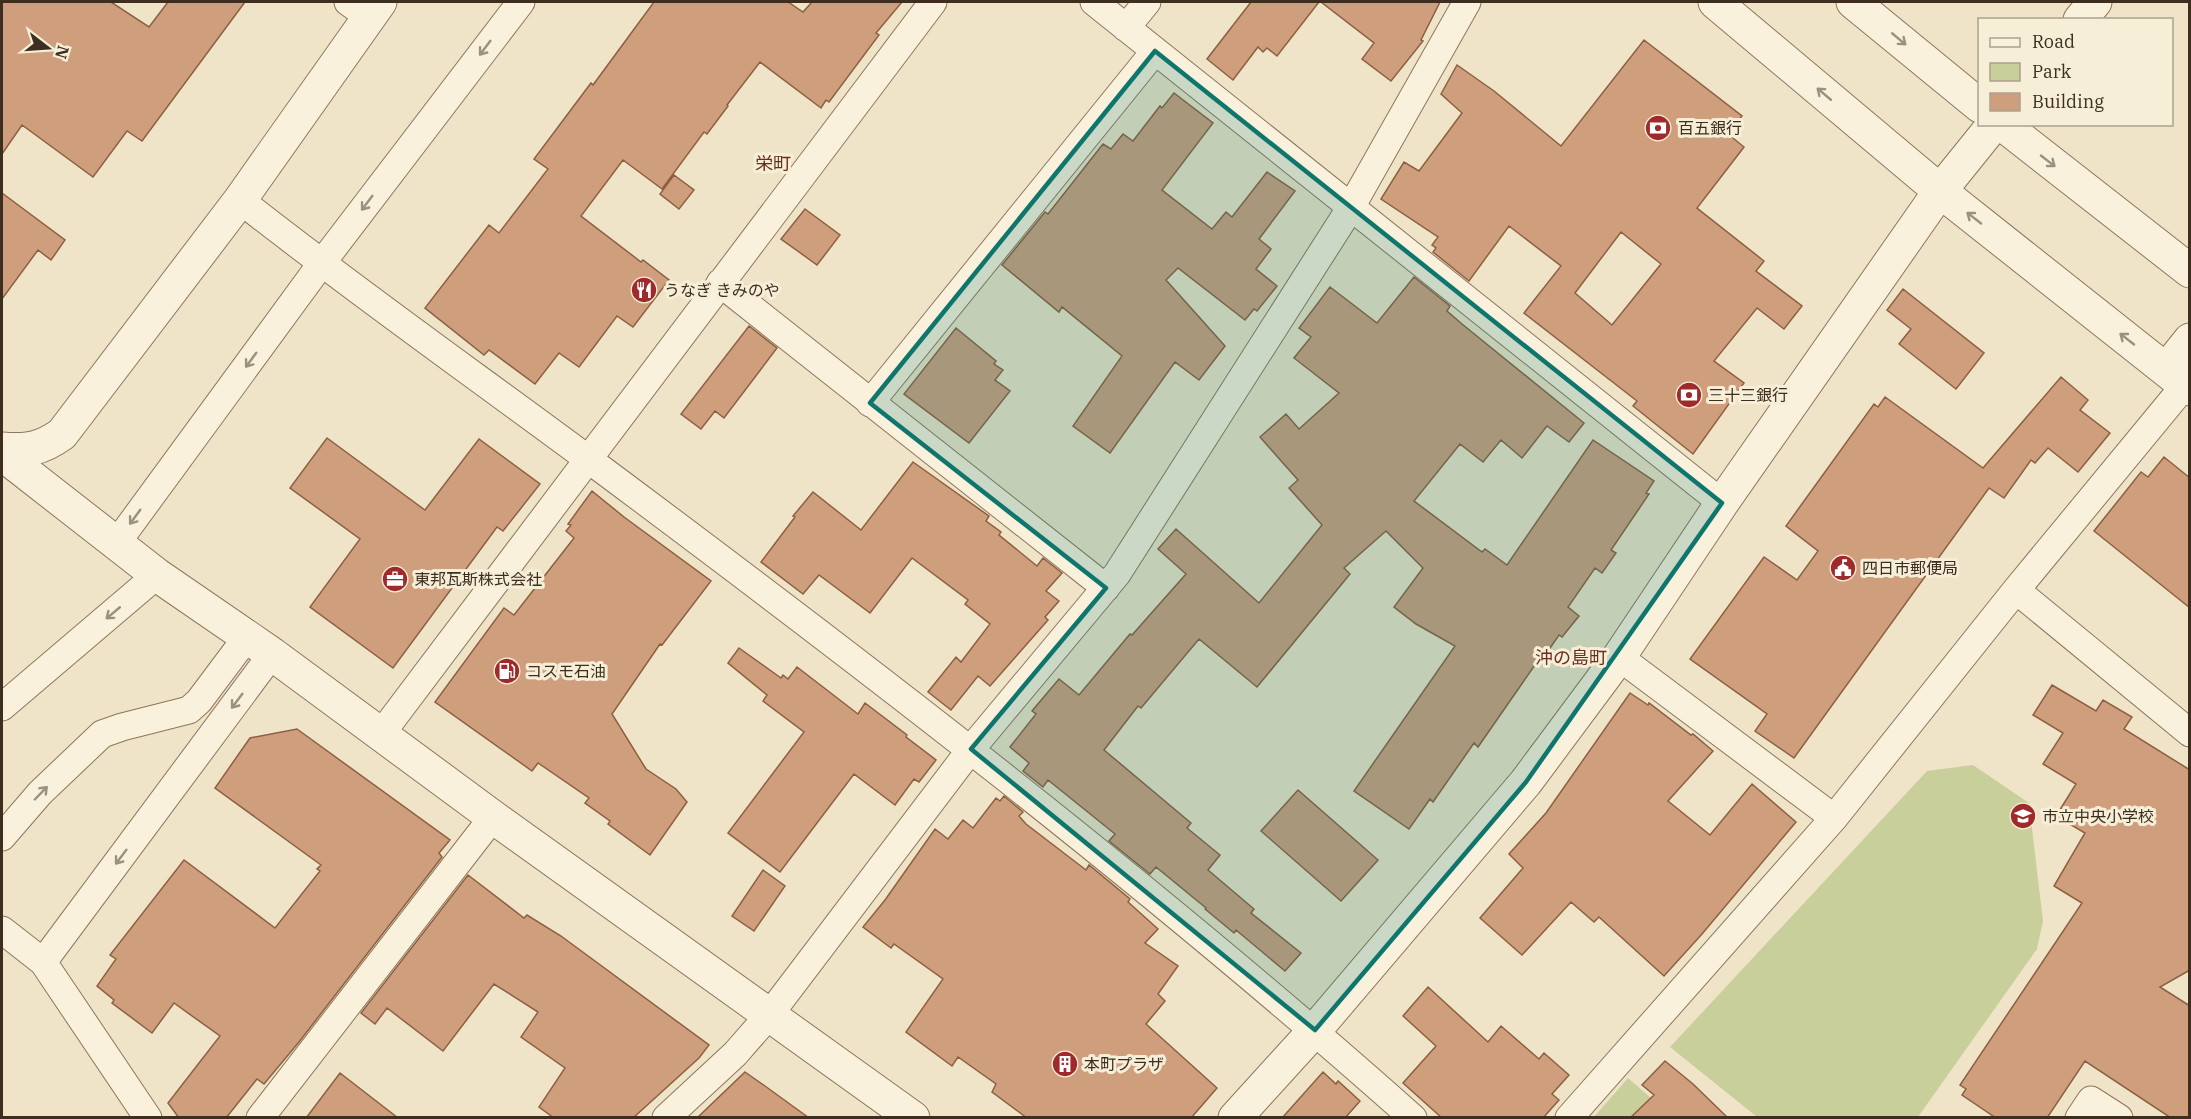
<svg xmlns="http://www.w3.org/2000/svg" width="2191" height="1119" viewBox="0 0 2191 1119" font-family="'IBM Plex Serif','Noto Sans JP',serif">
	<rect width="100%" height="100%" fill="#f0e4c8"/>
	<path fill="#c9cf9b" d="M1973 765 2029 803 2043 921 2037 949 1918 1117H1757L1670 1047 1927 771Z
		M1628 1078 1673 1117 1593 1118Z"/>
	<path fill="#cf9f7d" stroke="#8d5f41" stroke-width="1.5" fill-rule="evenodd" d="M2 2H111L149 27 168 2H245L142 141 127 131 93 177 22 125 2 154Z
		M654 2H788L803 12 812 2H902L876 33 879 35 829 102 826 100 821 108 760 62 727 105 728 106 707 134 704 132 662 189 623 160 581 216 641 262 643 260 669 280 633 327 617 316 579 367 559 353 535 384 489 350 484 355 425 308 489 225 499 233 548 169 534 159 591 83 593 85Z
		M1251 2H1319L1277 56 1267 48 1263 52 1258 47 1233 80 1207 59Z
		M1321 2H1440L1421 40 1423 41 1391 81 1362 59 1374 43Z
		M1644 40 1742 116 1728 134 1744 147 1697 208 1764 261 1756 271 1802 306 1784 329 1757 308 1714 361 1744 383 1693 454 1633 406 1637 401 1524 313 1561 266 1509 226 1469 281 1433 252 1436 248 1432 245 1438 237 1381 199 1404 162 1419 171 1462 113 1441 94 1457 65 1494 91 1561 146ZM1621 232 1661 264 1612 325 1575 293Z
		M1174 93 1213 123 1162 190 1212 229 1226 212 1232 217 1267 172 1295 191 1259 239 1271 249 1256 269 1277 286 1257 311 1254 309 1245 320 1178 268 1166 280 1225 346 1199 380 1175 362 1110 453 1073 426 1122 356 1062 307 1059 312 1002 265 1045 212 1048 214 1103 144 1111 149 1123 134 1133 141 1160 106 1162 108Z
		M674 175 694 190 679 209 660 194Z
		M2 193 65 240 51 260 38 250 2 299Z
		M805 209 840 235 817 265 781 239Z
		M1414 277 1450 306 1447 311 1462 324 1584 423 1569 442 1547 426 1522 458 1501 440 1483 462 1460 444 1414 501 1482 552 1485 549 1507 565 1593 440 1654 481 1646 493 1649 494 1611 550 1616 553 1602 573 1595 568 1568 607 1579 616 1562 637 1559 635 1548 651 1546 649 1478 747 1474 743 1433 802 1430 799 1409 829 1354 791 1455 646 1416 624 1394 607 1423 568 1386 531 1344 568 1350 574 1257 687 1199 639 1141 708 1138 706 1104 750 1191 823 1187 828 1220 855 1208 870 1254 909 1251 913 1301 953 1285 971 1236 930 1234 933 1205 909 1206 908 1156 867 1150 874 1109 841 1115 834 1048 780 1043 787 1023 771 1029 763 1010 747 1036 714 1032 711 1059 679 1079 695 1130 634 1132 635 1186 574 1158 549 1176 529 1259 603 1322 525 1289 488 1298 480 1260 437 1286 414 1299 429 1339 393 1294 358 1311 337 1299 328 1330 287 1377 323Z
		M1903 289 1984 353 1956 389 1899 344 1911 329 1887 310Z
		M749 326 777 348 724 418 715 411 701 429 681 414Z
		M956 328 996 361 994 364 1003 370 995 380 1010 391 969 443 904 394Z
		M2061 377 2088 400 2080 410 2110 433 2078 472 2048 448 2035 463 2031 460 2004 498 1989 488 1794 758 1755 731 1767 714 1690 659 1764 557 1797 580 1818 551 1786 526 1874 404 1878 407 1885 397 1983 468Z
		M327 438 425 510 479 439 540 484 503 531 497 527 393 668 310 607 360 539 290 488Z
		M2164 457 2190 478V608L2094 531 2141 472 2148 477Z
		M913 462 989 516 986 521 1001 532 999 535 1037 566 1043 558 1062 573 1046 591 1059 601 1045 617 1048 620 990 686 978 676 951 710 928 692 956 657 961 662 990 624 965 604 968 600 912 558 870 613 819 575 803 594 761 562 795 517 793 516 813 492 861 530Z
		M592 491 624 517 711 581 662 645 660 644 612 714 646 769 676 789 687 802 650 855 608 824 610 821 585 803 589 798 538 763 532 771 435 702 504 608 514 615 574 538 566 531 571 525 568 524Z
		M739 648 781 678 783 675 788 679 797 667 858 714 865 703 907 735 906 737 936 760 919 782 914 779 895 805 854 774 780 872 728 833 804 732 763 701 767 695 728 663Z
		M2052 685 2096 711 2103 700 2132 717 2124 729 2190 770V970L2160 987 2190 1006V1118H2171L2085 1061 2047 1118H1996L1962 1095 1966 1089 1960 1085 2082 903 2054 886 2085 833 2056 816 2076 784 2043 764 2063 733 2033 715Z
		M1630 693 1648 705 1649 703 1691 735 1693 734 1713 751 1668 801 1710 835 1752 784 1796 822 1702 934 1664 976 1599 917 1594 922 1571 902 1522 955 1480 918 1523 868 1509 854 1546 813Z
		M297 729 450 840 439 853 442 857 299 1042 264 1084 257 1079 226 1118H179L168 1103 220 1036 174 1003 152 1033 112 1003 114 1000 97 986 116 959 110 955 184 860 275 928 320 871 317 869 321 865 215 788 250 738Z
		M1298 790 1378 860 1341 901 1261 831Z
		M1004 796 1023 812 1019 816 1026 824 1086 870 1089 865 1130 899 1128 902 1158 929 1145 943 1178 966 1158 994 1165 1001 1146 1024 1217 1088 1191 1118H1027L992 1092 996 1084 958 1057 952 1066 906 1032 943 979 894 944 891 948 863 927 885 900 935 829 948 839 963 820 973 828 996 798 1000 801Z
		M763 870 785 886 754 931 732 916Z
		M468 875 524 918 527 915 561 936 709 1045 699 1058 633 1118H554L539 1107 565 1068 521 1037 538 1012 494 984 443 1051 387 1008 375 1024 361 1013Z
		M1428 987 1488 1042 1501 1026 1539 1059 1544 1053 1569 1075 1552 1094 1559 1100 1543 1118H1442L1403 1083 1436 1046 1403 1016Z
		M1665 1061 1693 1084 1728 1118H1630L1654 1095 1642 1085Z
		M745 1072 765 1086 809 1118H697Z
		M1323 1072 1336 1084 1338 1081 1360 1101 1345 1118H1282Z
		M340 1073 398 1118H306Z"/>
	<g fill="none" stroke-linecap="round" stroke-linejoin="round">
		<g stroke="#8d765c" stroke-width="29">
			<path id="minor" d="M348 2 369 17
				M1094 2 1722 503
				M1126 28 1147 2
				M240 200C354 290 472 373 588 459 870 669 1150 884 1413 1118
				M720 283 1106 588
				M870 403 1155 51
				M116 544 321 264 521 2
				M2016 590 2190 733
				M1619 657 1834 818
				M2 707 157 575
				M381 734 933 2
				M2 837 40 793 102 734 122 727 189 710 199 701 247 637
				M2 930 43 962 148 1118
				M43 962 272 654
				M260 1118 493 817
				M666 1118 735 1054 770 1014 971 749 1117 574 1351 207 1467 2
				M1569 1118 1834 818 2016 590 2185 385
				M2079 1118 2091 1100 2119 1118"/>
		</g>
		<g stroke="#8d765c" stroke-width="35">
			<path id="tertiary" d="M1715 2 1940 191 2190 389
				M1853 2 1980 106
				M2080 20 2095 2
				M2002 124 2190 271
				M2166 370 2190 340
				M2 449C28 451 41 449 62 434L240 200 380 2
				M2 454 157 575 272 654 493 817 913 1118
				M1235 1118 1315 1030 1526 782 1619 657 1722 503 1940 191 1994 124"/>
		</g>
		<use href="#minor" stroke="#faf1dc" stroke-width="27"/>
		<use href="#tertiary" stroke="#faf1dc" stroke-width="33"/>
	</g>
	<defs><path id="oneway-shaft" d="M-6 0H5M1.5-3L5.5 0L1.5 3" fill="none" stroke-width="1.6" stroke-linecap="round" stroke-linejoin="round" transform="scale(1.5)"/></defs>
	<g stroke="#9c907e">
		<use href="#oneway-shaft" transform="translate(1899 39) rotate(40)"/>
		<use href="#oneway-shaft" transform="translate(485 48) rotate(127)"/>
		<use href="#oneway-shaft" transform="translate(1824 94) rotate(-140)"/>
		<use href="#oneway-shaft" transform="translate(2048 161) rotate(38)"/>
		<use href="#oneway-shaft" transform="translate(367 203) rotate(127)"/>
		<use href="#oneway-shaft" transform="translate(1974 218) rotate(-142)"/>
		<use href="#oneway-shaft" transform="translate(2127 339) rotate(-142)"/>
		<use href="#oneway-shaft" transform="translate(251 360) rotate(126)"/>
		<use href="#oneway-shaft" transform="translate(135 517) rotate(126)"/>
		<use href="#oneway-shaft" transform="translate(113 613) rotate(140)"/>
		<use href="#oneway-shaft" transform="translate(237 701) rotate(127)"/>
		<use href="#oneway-shaft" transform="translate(41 793) rotate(-46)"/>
		<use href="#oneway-shaft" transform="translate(121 857) rotate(127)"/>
	</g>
	<path fill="#0f766e" fill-opacity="0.2" stroke="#0f766e" stroke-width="4.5" stroke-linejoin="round" d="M1155 51 1722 503 1526 782 1315 1030 971 749 1106 588 870 403Z"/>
	<defs>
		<g id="bank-disc" transform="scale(1.35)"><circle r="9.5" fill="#9e2a2b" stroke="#f7eed8"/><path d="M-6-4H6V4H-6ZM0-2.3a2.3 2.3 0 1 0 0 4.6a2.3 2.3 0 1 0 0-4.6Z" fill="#fff"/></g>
		<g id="restaurant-disc" transform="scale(1.35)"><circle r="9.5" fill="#9e2a2b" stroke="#f7eed8"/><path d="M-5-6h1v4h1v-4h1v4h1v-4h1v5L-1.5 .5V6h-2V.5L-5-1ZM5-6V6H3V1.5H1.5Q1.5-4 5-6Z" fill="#fff"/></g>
		<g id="civic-disc" transform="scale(1.35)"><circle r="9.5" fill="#9e2a2b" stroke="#f7eed8"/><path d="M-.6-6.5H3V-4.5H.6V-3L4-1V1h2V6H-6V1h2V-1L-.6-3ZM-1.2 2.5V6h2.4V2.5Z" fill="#fff"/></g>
		<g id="office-disc" transform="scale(1.35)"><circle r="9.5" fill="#9e2a2b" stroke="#f7eed8"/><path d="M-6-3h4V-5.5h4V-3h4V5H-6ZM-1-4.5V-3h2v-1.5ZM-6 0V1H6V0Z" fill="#fff"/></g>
		<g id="fuel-disc" transform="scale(1.35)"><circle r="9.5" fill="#9e2a2b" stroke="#f7eed8"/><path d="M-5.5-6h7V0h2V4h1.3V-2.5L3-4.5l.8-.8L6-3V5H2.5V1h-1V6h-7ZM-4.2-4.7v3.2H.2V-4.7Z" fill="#fff"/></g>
		<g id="school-disc" transform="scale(1.35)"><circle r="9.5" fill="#9e2a2b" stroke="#f7eed8"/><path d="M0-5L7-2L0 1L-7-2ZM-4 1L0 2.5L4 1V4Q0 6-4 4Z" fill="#fff"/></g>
		<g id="building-disc" transform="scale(1.35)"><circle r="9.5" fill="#9e2a2b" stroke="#f7eed8"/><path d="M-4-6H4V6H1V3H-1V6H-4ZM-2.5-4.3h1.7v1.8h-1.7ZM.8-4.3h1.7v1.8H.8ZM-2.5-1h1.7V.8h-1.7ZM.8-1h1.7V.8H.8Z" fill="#fff"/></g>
	</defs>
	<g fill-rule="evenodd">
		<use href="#bank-disc" x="1658" y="128"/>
		<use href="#restaurant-disc" x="644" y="290"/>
		<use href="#bank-disc" x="1689" y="395"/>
		<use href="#civic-disc" x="1843" y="568"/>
		<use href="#office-disc" x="395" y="579"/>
		<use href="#fuel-disc" x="507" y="671"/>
		<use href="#school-disc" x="2023" y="816"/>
		<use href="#building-disc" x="1065" y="1064"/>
	</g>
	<g text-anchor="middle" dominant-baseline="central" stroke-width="6" stroke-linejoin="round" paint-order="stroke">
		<g font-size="16" fill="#3d2e20" stroke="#f7eed8" text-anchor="start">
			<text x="1678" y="128">百五銀行</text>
			<text x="664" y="290">うなぎ きみのや</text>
			<text x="1708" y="395">三十三銀行</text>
			<text x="1862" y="568">四日市郵便局</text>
			<text x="414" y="579">東邦瓦斯株式会社</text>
			<text x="526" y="671">コスモ石油</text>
			<text x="2042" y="816">市立中央小学校</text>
			<text x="1084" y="1064">本町プラザ</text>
		</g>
		<g font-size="18" fill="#6b2e1e" stroke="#f7eed8">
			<text x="773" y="163">栄町</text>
			<text x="1571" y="657">沖の島町</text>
		</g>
	</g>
	<rect width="2191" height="1119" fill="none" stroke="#3d2e20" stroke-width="6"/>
	<rect x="1978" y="18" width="195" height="108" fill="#f7eed8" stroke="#ada18e" stroke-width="1.5"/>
	<rect x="1990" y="38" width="30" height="9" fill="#faf1dc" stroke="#ada18e" stroke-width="1.5"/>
	<text x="2032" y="48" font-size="18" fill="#3d2e20">Road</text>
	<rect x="1990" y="63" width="30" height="18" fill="#c9cf9b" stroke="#ada18e" stroke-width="1.5"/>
	<text x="2032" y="78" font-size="18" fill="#3d2e20">Park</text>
	<rect x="1990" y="93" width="30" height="18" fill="#cf9f7d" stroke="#ada18e" stroke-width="1.5"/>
	<text x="2032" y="108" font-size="18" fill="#3d2e20">Building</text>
	<g transform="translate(48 48) rotate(107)" stroke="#f7eed8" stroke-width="4.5" paint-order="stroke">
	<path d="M0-4.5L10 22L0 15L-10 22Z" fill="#3d2e20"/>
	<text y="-9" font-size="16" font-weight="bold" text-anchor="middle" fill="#3d2e20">N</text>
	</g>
</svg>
